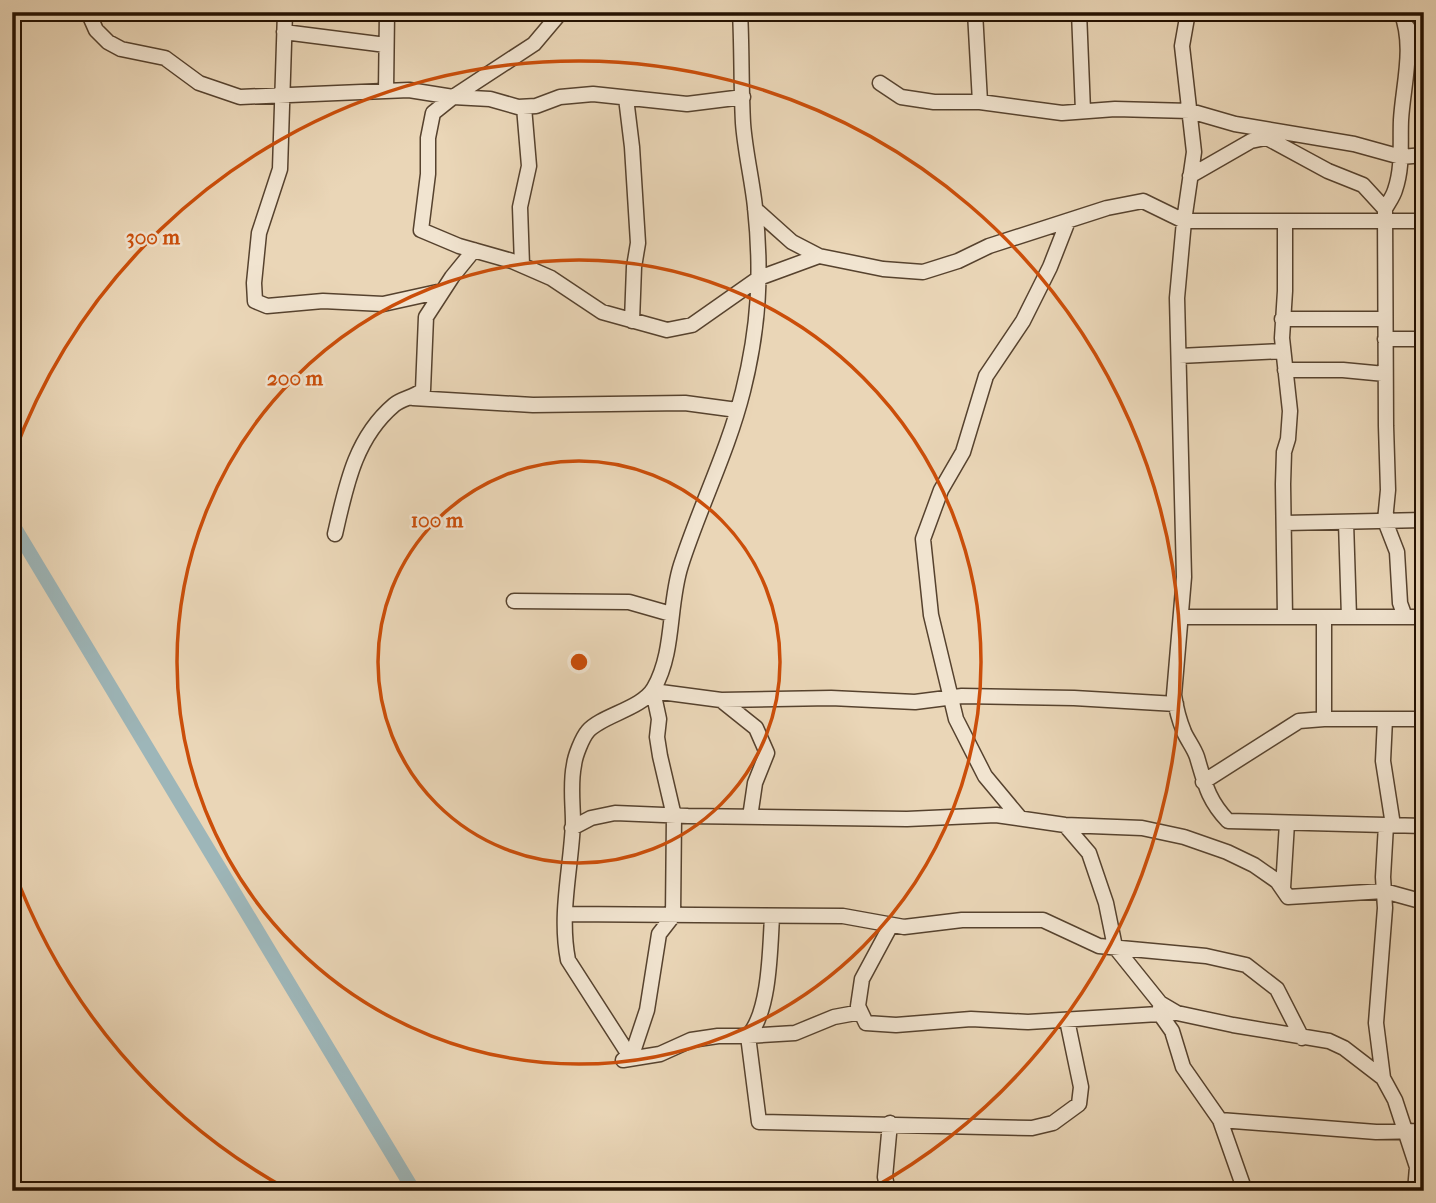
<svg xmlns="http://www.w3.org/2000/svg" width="1436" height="1203" viewBox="0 0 1436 1203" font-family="'IM FELL French Canon',serif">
	<rect width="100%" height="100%" fill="#ead6b7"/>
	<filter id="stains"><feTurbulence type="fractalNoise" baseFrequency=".00286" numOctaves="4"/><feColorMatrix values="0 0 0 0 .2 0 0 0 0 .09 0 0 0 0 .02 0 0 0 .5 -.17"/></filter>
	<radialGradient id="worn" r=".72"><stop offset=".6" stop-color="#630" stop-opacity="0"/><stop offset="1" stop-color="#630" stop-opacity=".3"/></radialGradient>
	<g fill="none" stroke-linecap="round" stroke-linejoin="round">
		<path stroke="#9db6b9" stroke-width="14" d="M12 523 414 1191"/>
		<g stroke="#56422e" stroke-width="17">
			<path id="minor" d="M88 12 96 30 108 42 121 49 165 58 199 83 240 97 409 90 453 97 534 44 561 12
				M285 12 280 169 259 233 254 283 255 301 267 306 323 301 383 304 442 291
				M975 12 980 102
				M1079 12 1083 111
				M1188 12 1182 46 1194 152 1184 221 1177 298 1184 577 1174 695C1176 708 1179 720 1184 732 1188 741 1194 748 1197 757 1205 784 1208 800 1228 821L1424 826
				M1401 12C1415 46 1403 85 1401 120 1400 143 1403 167 1395 190 1393 197 1388 203 1385 209L1386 426 1388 490 1385 521 1397 552 1400 603 1405 617
				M1407 27 1424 52
				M284 32 386 45
				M880 83 901 97 934 102H980L1062 113 1115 109 1190 111 1235 124 1354 144 1401 157 1424 155
				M386 91 387 12
				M743 97 687 104 593 94 560 97 536 106 518 107 490 99 453 97 433 113 428 138V174L421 230 459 246 512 261 551 278 602 312 667 330 692 325 759 278 819 256
				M626 98 632 147 638 243 634 267 632 321
				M1256 132 1328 171 1363 185 1385 209
				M1190 176 1251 141 1270 137
				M755 209 792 242 819 256 883 269 923 272 958 261 989 246 1107 208 1143 201 1184 221H1424
				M1285 222V291L1282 338 1290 411 1288 439 1284 452 1283 484 1285 617
				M522 265 520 207 529 166 524 107
				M1282 319H1385
				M1385 339H1424
				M1179 356 1283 351
				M1285 370H1343L1385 374
				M413 398 533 405 685 403 737 410
				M1346 522 1349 617
				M1285 523 1424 520
				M335 534C346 486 355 438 394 405 402 398 413 398 423 390L426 317 452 277 474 250
				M514 601 629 602 671 614
				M1182 617H1424
				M1324 617V719
				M653 691 659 719 657 737 660 756 674 816 673 916 659 934 647 1010 631 1058 568 960C559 914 571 869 573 823 573 804 570 784 574 765 575 756 582 738 588 731 602 715 642 709 654 688 675 651 668 605 681 565 700 506 728 451 743 391 759 327 762 273 755 207 752 179 745 151 743 123 741 86 742 49 740 12
				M653 691 721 700 831 698 915 702 962 696 1074 698 1176 704
				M721 700 756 728 767 753 755 783 750 817
				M1385 719 1383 761 1393 825
				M1203 782 1299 721 1324 719H1424
				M1020 818 985 776 956 719 931 615 923 539 941 490 963 452 986 376 1023 321 1050 267 1068 221
				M1065 825 1089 853 1106 903 1115 947 1160 1003 1177 1013 1233 1025 1329 1041 1344 1048 1383 1078 1395 1100 1417 1167 1415 1191
				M572 828 591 818 615 813 688 816 907 819 996 815 1065 825 1142 828 1184 837 1227 852 1254 865 1277 881 1288 897 1384 891 1424 902
				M1283 888 1287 823
				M565 914 843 916 904 927 962 920H1043L1099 946 1206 956 1246 965 1277 989 1302 1038
				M891 925 862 979 858 1006 866 1023 896 1025 971 1019 1028 1022 1175 1013
				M1160 1007V1014L1172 1031 1183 1067 1220 1120 1245 1191
				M861 1012 834 1017 795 1033 748 1036 759 1122 1032 1128 1053 1123 1079 1104 1081 1087 1067 1020
				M623 1060 660 1054 691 1040 718 1036H748C770 1012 770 948 772 917
				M1383 1078 1376 1023 1385 908 1383 877 1386 825
				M1220 1120 1376 1132 1424 1131
				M888 1191 885 1177 890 1123"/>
		</g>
		<use href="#minor" stroke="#f1e4d0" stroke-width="14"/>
	</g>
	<g fill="none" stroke="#cb4e0a" stroke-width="3.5">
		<circle cx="579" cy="662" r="201"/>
		<circle cx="579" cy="662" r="402"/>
		<path d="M287 1189A602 602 0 0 1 13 868M13 456A602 602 0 1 1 871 1189"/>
	</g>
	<circle cx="579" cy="662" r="10" fill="#cb4e0a" stroke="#f1e4d0" stroke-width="3.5"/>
	<g font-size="21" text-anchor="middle" font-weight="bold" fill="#cb4e0a" stroke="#f1e4d0" stroke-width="5" stroke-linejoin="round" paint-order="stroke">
		<text x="153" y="244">300 m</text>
		<text x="295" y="385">200 m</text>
		<text x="437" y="527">100 m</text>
	</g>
	<rect width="1436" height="1203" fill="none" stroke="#ead6b7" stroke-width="42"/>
	<rect x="14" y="14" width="1408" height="1175" fill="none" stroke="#241101" stroke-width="3.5"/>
	<rect x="21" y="21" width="1394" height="1161" fill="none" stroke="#241101" stroke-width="2"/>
	<rect width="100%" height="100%" filter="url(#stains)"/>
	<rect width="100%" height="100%" fill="url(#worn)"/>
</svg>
